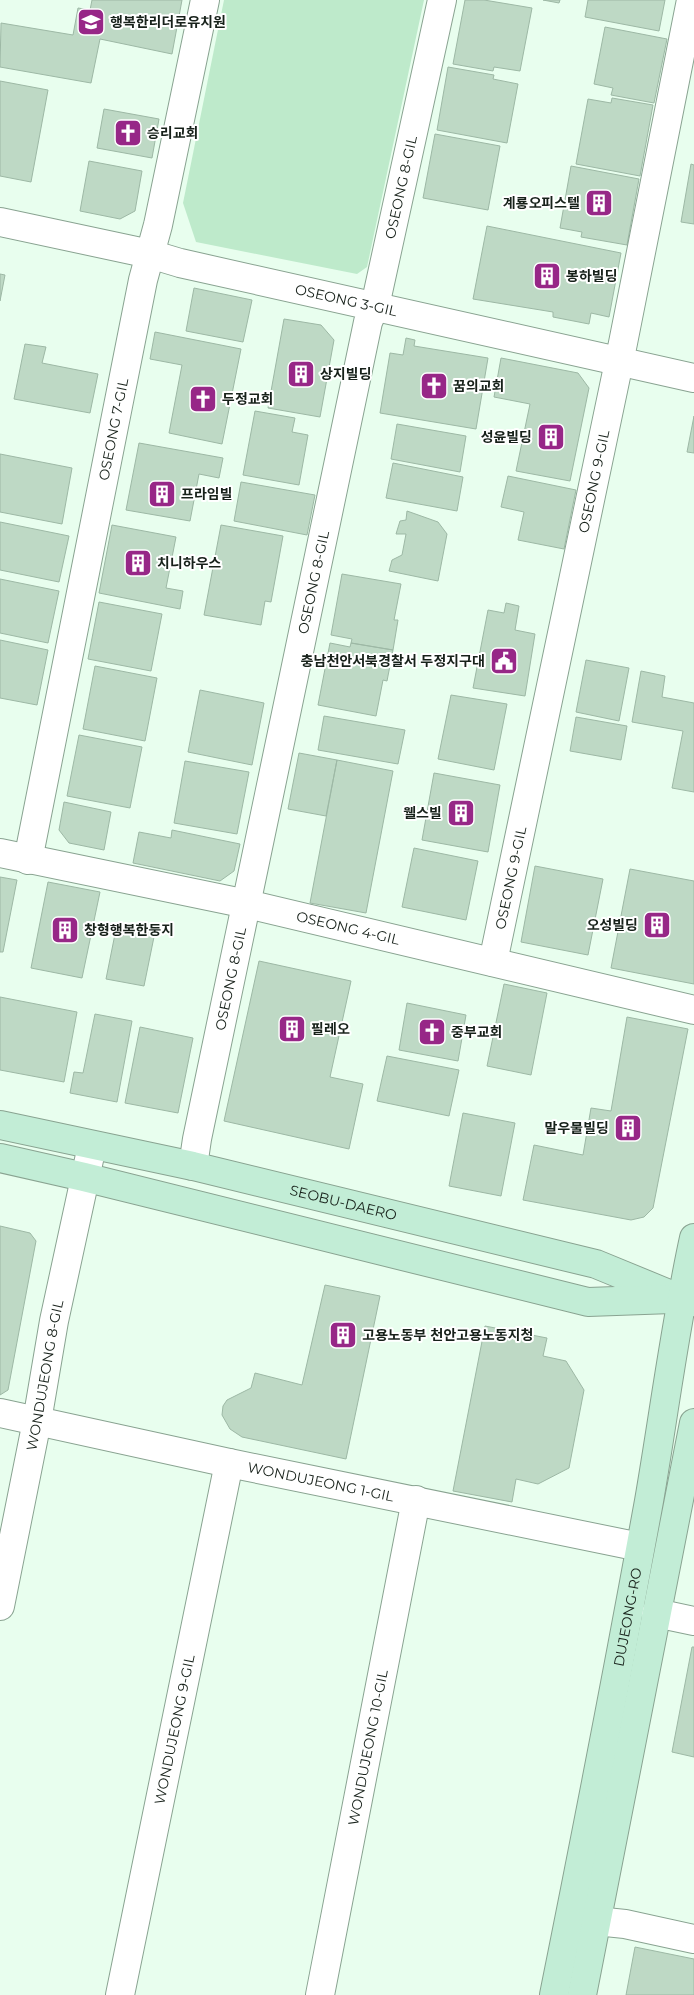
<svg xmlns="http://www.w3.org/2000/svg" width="694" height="1995" viewBox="0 0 694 1995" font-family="Montserrat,'Noto Sans KR',sans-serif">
	<rect width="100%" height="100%" fill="#e8feee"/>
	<path fill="#beeacb" d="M224 0H424L367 267 357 274 196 242 183 203Z"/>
	<path fill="#bed9c5" stroke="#9db8a5" d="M92 0H182L172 54 100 39 91 83 0 67 1 23 73 35 78 8 90 10Z
		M465 0H484L532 8 520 71 494 67 493 71 453 64Z
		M543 0H560L559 3Z
		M588 0H665L659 31 585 17Z
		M605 27 667 39 654 103 611 95 613 88 594 84Z
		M448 67 494 75 493 79 518 84 507 143 437 130Z
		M0 81 48 90 31 182 0 176Z
		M612 98 653 105 640 176 576 164 588 99 611 103Z
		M104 109 159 119 152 158 97 148Z
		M435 134 500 146 488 210 423 198Z
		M89 161 142 171 135 211 120 219 80 211Z
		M691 164 694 165V224L681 222Z
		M571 166 639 179 627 245 581 237 582 232 560 228Z
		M487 226 621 253 609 317 591 313 589 324 553 317V312L473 299Z
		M0 274 5 275 0 301Z
		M194 288 252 300 243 342 186 331Z
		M284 319 321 325 334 340 320 417 268 408Z
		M155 332 241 349 222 444 169 433 182 365 150 359Z
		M406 338 415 340 414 346 488 358 476 429 380 413 390 353 403 355Z
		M25 344 46 347 42 363 98 374 90 413 14 399Z
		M501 358 578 373 589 388 570 481 516 471 530 404 494 397Z
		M255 411 295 418 292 432 308 435 299 485 243 475Z
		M694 416V453L687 452Z
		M397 424 466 436 460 472 391 459Z
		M139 443 223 458 219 478 199 474 190 521 126 510Z
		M0 454 72 468 62 524 0 512Z
		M393 463 463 477 457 511 386 498Z
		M508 476 576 490 564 549 518 540 524 512 501 507Z
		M241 482 315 495 307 535 234 521Z
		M407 511 438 522 447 534 438 581 389 571 392 560 402 555 406 534H396L400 521 406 520Z
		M0 522 69 536 59 582 0 570Z
		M112 525 176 537 166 588 183 591 180 609 99 593Z
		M221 525 283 536 271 602 265 601 261 625 204 615Z
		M342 574 401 584 394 620H398L393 650 351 643 352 639 331 635Z
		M0 579 59 591 48 643 0 633Z
		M99 602 162 614 151 671 88 659Z
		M506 603 519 606 515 630 535 634 525 696 473 688 488 610 504 613Z
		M0 640 48 650 37 705 0 698Z
		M330 643 350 647 351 643 393 650 387 681 383 680 376 716 318 705Z
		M586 660 629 668 619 721 576 712Z
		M95 666 157 678 145 741 83 729Z
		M641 671 665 676 662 697 694 703V792L672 788 683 731 632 722Z
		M200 690 264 703 252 765 188 752Z
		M451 695 507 704 494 770 438 759Z
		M324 716 405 730 398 764 318 750Z
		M576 717 627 726 621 760 570 751Z
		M79 735 142 747 130 808 67 796Z
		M299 753 337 760 326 816 288 809Z
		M337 760 393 771 366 913 310 903Z
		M185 761 249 772 237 834 174 823Z
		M434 773 500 785 488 852 422 840Z
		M64 802 111 812 104 850 69 843 59 830Z
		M172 830 240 844 234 871 220 881 133 863 139 832 171 838Z
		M414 848 478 861 466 920 402 907Z
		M535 866 603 879 588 955 521 942Z
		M630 869 694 881V984L611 968Z
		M0 877 17 880 3 952H0Z
		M48 882 100 892 82 978 31 968Z
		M117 924 155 932 144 986 106 979Z
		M259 961 351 981 330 1077 363 1084 349 1149 224 1121Z
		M504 984 547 993 531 1075 487 1066Z
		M0 997 77 1012 64 1082 0 1070Z
		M407 1003 466 1015 458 1061 399 1050Z
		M95 1014 132 1021 117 1102 70 1093 74 1072 83 1073Z
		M627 1017 688 1029 653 1208 644 1217 631 1220 523 1200 534 1145 583 1155 591 1108 611 1111Z
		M140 1027 193 1038 178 1113 125 1103Z
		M387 1056 459 1070 449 1116 377 1101Z
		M463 1113 515 1123 501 1196 449 1186Z
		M0 1226 30 1233 36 1241 8 1390 0 1395Z
		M325 1285 380 1296 346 1459 242 1437 230 1429 222 1415 223 1406 227 1400 251 1388 255 1373 302 1385Z
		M485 1326 547 1338 543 1356 566 1361 584 1390 569 1468 538 1484 516 1479 512 1502 453 1491Z
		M692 1647H694V1757L672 1752Z
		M635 1947 694 1959V1995H626Z"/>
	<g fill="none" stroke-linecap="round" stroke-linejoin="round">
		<g stroke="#89a391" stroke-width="30">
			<g id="street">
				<path id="s1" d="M0 222 150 254 180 263 694 378"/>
				<path id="s2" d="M0 853 247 904 694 1010"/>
				<path id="s3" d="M28 860 143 280 158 225 205 0"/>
				<path id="s4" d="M493 962 623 343 691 0"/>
				<path id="s5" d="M193 1166 197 1139 368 322 375 306 442 0"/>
				<path id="s6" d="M0 1413 229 1463 640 1547"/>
				<path id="s7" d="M0 1606 37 1421 54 1321 92 1146"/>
				<path d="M656 1613 694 1621"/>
				<path d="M596 1921 625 1924 694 1939"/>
				<path id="s8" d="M120 1995 229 1463"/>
				<path id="s9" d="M320 1995 416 1500"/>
			</g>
		</g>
		<g stroke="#89a391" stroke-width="30">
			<g id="secondary">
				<path id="s10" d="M0 1125 193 1166 596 1264 681 1299 694 1302"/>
				<path d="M0 1158 84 1177 588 1302 672 1299"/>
				<path id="s11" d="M554 1995C587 1831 619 1666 649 1501 664 1414 675 1325 694 1238"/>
				<path d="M582 1995 694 1423"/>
			</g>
		</g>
		<use href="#street" stroke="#fff" stroke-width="28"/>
		<use href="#secondary" stroke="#c2edd6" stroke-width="28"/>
	</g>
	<defs>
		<g id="school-square" transform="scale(1.4375)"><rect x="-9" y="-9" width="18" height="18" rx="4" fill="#972787" stroke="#fff"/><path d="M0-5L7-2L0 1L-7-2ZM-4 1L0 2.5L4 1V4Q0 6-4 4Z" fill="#fff"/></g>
		<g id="church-square" transform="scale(1.4375)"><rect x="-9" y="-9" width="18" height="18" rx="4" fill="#972787" stroke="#fff"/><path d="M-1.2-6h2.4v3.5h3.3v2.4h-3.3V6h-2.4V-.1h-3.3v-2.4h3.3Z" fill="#fff"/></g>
		<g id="building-square" transform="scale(1.4375)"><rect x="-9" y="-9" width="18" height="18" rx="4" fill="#972787" stroke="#fff"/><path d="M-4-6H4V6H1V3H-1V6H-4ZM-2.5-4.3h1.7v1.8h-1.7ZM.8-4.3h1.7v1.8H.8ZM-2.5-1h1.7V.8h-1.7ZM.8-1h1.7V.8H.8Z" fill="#fff"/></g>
		<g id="civic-square" transform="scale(1.4375)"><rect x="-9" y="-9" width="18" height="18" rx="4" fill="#972787" stroke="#fff"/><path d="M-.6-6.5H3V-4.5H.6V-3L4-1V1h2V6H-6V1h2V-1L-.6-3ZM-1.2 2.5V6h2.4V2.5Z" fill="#fff"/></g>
	</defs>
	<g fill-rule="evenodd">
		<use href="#school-square" x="91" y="22"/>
		<use href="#church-square" x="128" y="133"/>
		<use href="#building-square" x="599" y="203"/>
		<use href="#building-square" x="547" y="276"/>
		<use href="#building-square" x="301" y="374"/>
		<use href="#church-square" x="434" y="386"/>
		<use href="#church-square" x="203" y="399"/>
		<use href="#building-square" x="551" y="437"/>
		<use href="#building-square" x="162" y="494"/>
		<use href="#building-square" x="138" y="563"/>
		<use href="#civic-square" x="504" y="661"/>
		<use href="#building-square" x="461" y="813"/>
		<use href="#building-square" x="657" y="925"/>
		<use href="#building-square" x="65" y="930"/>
		<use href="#building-square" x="292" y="1029"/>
		<use href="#church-square" x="432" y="1032"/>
		<use href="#building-square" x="628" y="1128"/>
		<use href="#building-square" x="343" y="1335"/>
	</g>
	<g text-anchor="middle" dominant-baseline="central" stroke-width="4" stroke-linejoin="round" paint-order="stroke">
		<g font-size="14" font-weight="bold" fill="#17211a" stroke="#fff" text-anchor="start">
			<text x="110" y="22">행복한리더로유치원</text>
			<text x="147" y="133">승리교회</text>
			<text x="580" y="203" text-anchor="end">계룡오피스텔</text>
			<text x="566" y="276">봉하빌딩</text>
			<text x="320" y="374">상지빌딩</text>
			<text x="453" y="386">꿈의교회</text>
			<text x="222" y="399">두정교회</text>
			<text x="532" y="437" text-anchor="end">성윤빌딩</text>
			<text x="181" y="494">프라임빌</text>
			<text x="157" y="563">치니하우스</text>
			<text x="485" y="661" text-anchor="end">충남천안서북경찰서 두정지구대</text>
			<text x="442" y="813" text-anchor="end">웰스빌</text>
			<text x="638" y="925" text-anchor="end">오성빌딩</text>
			<text x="84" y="930">창형행복한둥지</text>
			<text x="311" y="1029">필레오</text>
			<text x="451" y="1032">중부교회</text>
			<text x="609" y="1128" text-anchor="end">말우물빌딩</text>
			<text x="362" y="1335">고용노동부 천안고용노동지청</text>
		</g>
		<g font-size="14" fill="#17211a" stroke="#fff">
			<text stroke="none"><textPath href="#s5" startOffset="1001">OSEONG 8-GIL</textPath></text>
			<text stroke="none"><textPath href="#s1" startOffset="355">OSEONG 3-GIL</textPath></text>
			<text stroke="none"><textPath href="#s3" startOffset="439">OSEONG 7-GIL</textPath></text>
			<text stroke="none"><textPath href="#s4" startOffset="491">OSEONG 9-GIL</textPath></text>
			<text stroke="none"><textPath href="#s5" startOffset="596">OSEONG 8-GIL</textPath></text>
			<text stroke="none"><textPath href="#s4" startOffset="86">OSEONG 9-GIL</textPath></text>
			<text stroke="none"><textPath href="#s2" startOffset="356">OSEONG 4-GIL</textPath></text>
			<text stroke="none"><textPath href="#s5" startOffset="191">OSEONG 8-GIL</textPath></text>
			<text stroke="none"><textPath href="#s10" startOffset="352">SEOBU-DAERO</textPath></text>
			<text stroke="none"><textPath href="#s7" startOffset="235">WONDUJEONG 8-GIL</textPath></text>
			<text stroke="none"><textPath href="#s6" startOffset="328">WONDUJEONG 1-GIL</textPath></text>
			<text stroke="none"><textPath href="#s11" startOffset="385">DUJEONG-RO</textPath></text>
			<text stroke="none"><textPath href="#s8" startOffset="271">WONDUJEONG 9-GIL</textPath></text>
			<text stroke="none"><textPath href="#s9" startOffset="252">WONDUJEONG 10-GIL</textPath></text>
		</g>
	</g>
</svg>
